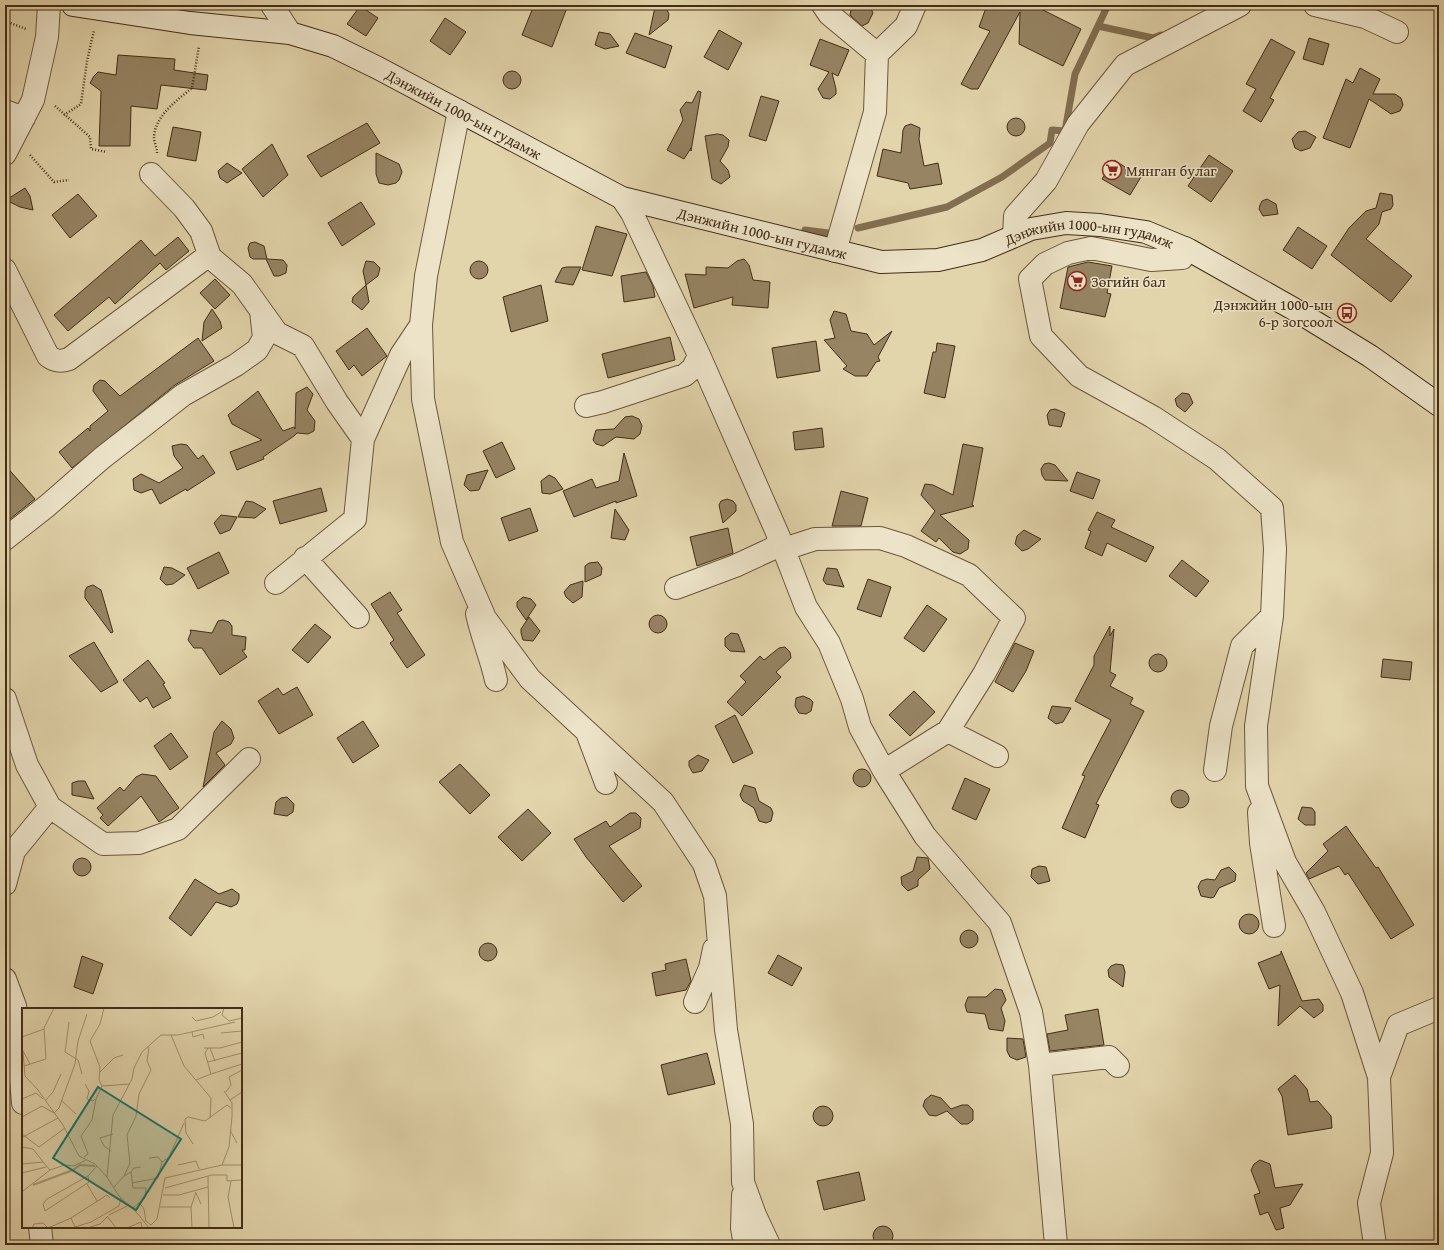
<svg xmlns="http://www.w3.org/2000/svg" width="1444" height="1250" viewBox="0 0 1444 1250" font-family="'Gentium Book Plus',serif">
	<rect width="100%" height="100%" fill="#e2d4ab"/>
	<filter id="stains"><feTurbulence type="fractalNoise" baseFrequency=".005" numOctaves="4"/><feColorMatrix values="0 0 0 0 .2 0 0 0 0 .09 0 0 0 0 .02 0 0 0 .5 -.17"/></filter>
	<radialGradient id="worn" r=".72"><stop offset=".6" stop-color="#630" stop-opacity="0"/><stop offset="1" stop-color="#630" stop-opacity=".3"/></radialGradient>
	<g fill="none" stroke-linecap="round" stroke-linejoin="round">
		<path stroke="#826f51" stroke-width="7" d="M1098 26 1153 38 1161 35
			M858 228 947 207 1002 177 1050 143 1052 130 1065 131 1075 74 1108 5
			M805 230 828 233"/>
	</g>
	<path fill="#968463" stroke="#432d16" d="M534 5H568L552 47 522 35Z
		M852 5H869L873 13 868 23 862 26 850 15Z
		M987 5H1033L1081 29 1063 66 1019 44 1020 12 978 89H971L961 84 990 31 979 27Z
		M360 6 378 18 366 36 347 24Z
		M665 6 669 14 668 20 649 35 655 7Z
		M445 18 466 32 450 55 430 41Z
		M719 30 742 43 728 70 704 57Z
		M599 32 610 34 619 46 605 49 595 45Z
		M635 33 672 46 665 68 626 53Z
		M1309 38 1329 44 1323 65 1303 59Z
		M820 39 849 50 838 76 832 73 836 89V94L830 99 823 98 818 89 829 72 810 65Z
		M1271 39 1295 52 1270 98 1274 100 1261 122 1243 111 1256 89 1246 84Z
		M118 55 175 59 174 70 208 75 206 90 161 85 157 109 131 106 130 146H99L101 91 90 83 94 76 98 72 116 75Z
		M1360 68 1380 79 1373 94H1395L1401 98 1403 105 1400 111 1391 114 1369 99 1350 148 1323 138 1346 79 1353 83Z
		M503 80a9 9 0 1 1 18 0a9 9 0 1 1-18 0Z
		M698 91 701 92 691 151V148L684 159 667 150 683 120 680 110 686 102 692 103Z
		M761 96 779 101 766 141 749 136Z
		M1007 127a9 9 0 1 1 18 0a9 9 0 1 1-18 0Z
		M367 123 380 143 321 177 307 156Z
		M911 124 920 128 919 139 924 166 938 163 942 184 910 189 908 183 877 176 883 149 901 153 903 130 905 126Z
		M173 127 201 132 196 161 167 156Z
		M1305 131 1316 137 1310 148 1301 151 1295 148 1292 139 1298 132Z
		M717 134 723 135 729 140 728 147 720 161 728 170 730 177 721 184 712 179 705 136Z
		M272 144 288 175 263 197 242 169Z
		M376 153 399 164 402 172 399 180 396 183 388 185 379 183 376 174Z
		M1209 155 1233 171 1211 202 1188 186Z
		M1114 160 1141 177 1130 195 1102 179Z
		M227 163 242 173 227 183 220 178 218 171Z
		M25 188 30 196 33 210 20 207 6 200Z
		M1380 193 1392 195 1393 205 1391 209 1382 212 1379 224 1366 239 1412 276 1391 302 1331 255 1349 228 1366 211 1376 208Z
		M78 194 97 216 70 238 52 215Z
		M1267 199 1276 204 1278 214 1263 216 1259 209 1260 205 1262 201Z
		M361 202 375 224 342 246 328 223Z
		M596 226 627 234 612 276 582 270Z
		M1298 227 1327 246 1312 269 1283 250Z
		M178 237 189 251 166 270 160 263 115 304 109 297 68 331 54 315 141 240 155 256Z
		M255 242 264 246 267 259 283 260 287 265 286 273 279 276H274L266 259H253L250 257 248 248 250 243Z
		M744 259 749 265 753 280 770 282 768 308 732 305 733 297 694 308 685 274 706 275V267L728 268 737 261Z
		M366 261 374 262 380 268 378 276 366 285 363 271Z
		M470 270a9 9 0 1 1 18 0a9 9 0 1 1-18 0Z
		M1088 262 1112 266 1107 293 1111 294 1105 317 1060 308 1068 267Z
		M567 267H581L573 285 555 282 562 268Z
		M646 272 653 286 655 297 624 302 621 276Z
		M215 279 230 295 215 309 200 293Z
		M366 285 369 302 362 310 352 302 353 297Z
		M541 285 548 321 511 332 503 297Z
		M212 309 220 321 222 328 202 341 204 322Z
		M834 311 846 314 851 331 867 334 874 345 892 331 878 357 880 361 876 362 867 376H855L843 369 847 366 824 340 835 338 830 320Z
		M367 328 387 356 362 376 354 365 349 370 336 351Z
		M670 337 675 360 608 378 602 354Z
		M198 338 214 361 175 385 72 468 59 452 88 428 90 431V426L108 411 93 391 94 385 100 380 105 381 120 396Z
		M816 341 820 371 777 378 772 348Z
		M937 343 955 346 945 398 924 393 933 352H936Z
		M307 387 313 394 307 410 315 421 314 431 308 434 297 433 294 436 263 457 264 459 237 470 230 452 262 440 232 424 228 415 258 391 283 431 294 427 295 429 296 393Z
		M1182 393 1189 394 1193 403 1185 412 1177 406 1175 399Z
		M1055 409 1065 413 1061 427 1049 425 1047 415 1050 410Z
		M632 416 639 419 642 426 640 434 634 439 616 437 603 446 596 444 593 440 596 430 614 429 625 417Z
		M822 428 824 447 795 450 793 432Z
		M502 442 515 469 496 478 483 451Z
		M181 444 187 445 198 459 203 455 215 473 187 491 186 489 160 504 152 489 141 493 134 490 133 479 141 474 159 483 183 468 174 456 172 446Z
		M963 444 983 448 974 496 972 505 974 506 940 515 969 540 968 549 960 554 953 552 939 538 936 542 921 531 935 511 921 495 925 484 933 485 953 495Z
		M624 453 637 496 616 503V501L574 517 563 491 592 479 596 488 619 481Z
		M1049 463 1055 465 1068 481 1045 480 1042 475 1041 469 1044 464Z
		M5 465 35 499 5 523Z
		M488 470 479 490 470 491 464 485 467 475Z
		M1077 472 1100 480 1093 499 1070 491Z
		M549 475 555 478 563 489 550 494 542 493 541 481Z
		M321 488 327 511 280 524 273 501Z
		M841 491 868 498 861 526H832Z
		M727 499 733 501 736 505V511L723 523 719 505 721 501Z
		M246 501 253 502 266 509 255 518 238 517Z
		M530 508 538 531 509 541 501 518Z
		M615 509 629 530 625 540 611 538Z
		M1097 512 1115 520 1111 527 1154 547 1146 562 1107 543 1102 556 1085 548 1091 531 1088 530Z
		M221 515 237 517 230 530 220 534 214 523Z
		M728 528 733 553 697 566 690 537Z
		M1024 530 1041 539 1028 549 1022 551 1015 544 1017 536Z
		M219 552 229 573 198 589 187 568Z
		M1182 560 1209 581 1196 597 1169 576Z
		M598 562 602 568 601 575 585 582V566L589 563Z
		M164 567 172 568 185 575 173 584 166 585 160 579Z
		M827 568 837 569 844 587 826 584 823 580Z
		M868 579 891 587 881 617 857 609Z
		M583 581 582 597 573 603 566 597 564 592 570 585Z
		M93 585 101 590 113 632 111 633 85 598V591L87 587Z
		M390 592 402 610 397 613 425 655 407 668 390 643 394 640 371 604Z
		M523 597 531 599 536 605 526 620 517 607V602Z
		M927 605 947 619 924 652 904 638Z
		M649 624a9 9 0 1 1 18 0a9 9 0 1 1-18 0Z
		M529 617 540 631 533 641 523 640 521 633V629Z
		M223 620 229 622 232 626V635L246 637 245 650H242L247 657 220 675 202 648H194L188 640 191 632 190 630 212 633 218 621Z
		M315 624 331 637 308 663 292 650Z
		M1110 626V636L1114 629 1110 672 1116 675 1110 686 1133 698 1130 704 1144 711 1096 804 1099 805 1085 838 1062 828 1085 776 1082 775 1111 720 1075 701 1094 665V656Z
		M731 633 738 634 745 652 730 651 725 646V638Z
		M94 642 118 682 101 692 69 656Z
		M1015 643 1034 651 1026 671 1013 692 995 682Z
		M785 647 790 652 791 658 776 672 781 677 742 716 727 702 746 682 740 676 760 656 764 660 779 648Z
		M1149 663a9 9 0 1 1 18 0a9 9 0 1 1-18 0Z
		M1383 659 1412 662 1410 680 1381 677Z
		M148 660 165 683 163 684 171 698 153 708 147 697 140 702 123 680Z
		M297 687 313 715 279 734 258 701 278 688 283 695Z
		M914 691 935 712 910 736 889 715Z
		M803 696 810 699 813 702 811 711 806 714 799 713 795 706 796 698Z
		M1052 706 1071 708 1063 722 1056 724 1048 718Z
		M735 715 753 753 733 763 715 726Z
		M222 721 231 729 234 738 231 744 216 753 225 765 203 787 214 732Z
		M363 721 379 746 353 763 337 738Z
		M171 733 188 757 170 770 154 746Z
		M698 755 709 760 702 771 693 773 689 766V761Z
		M460 764 490 795 470 814 439 782Z
		M853 778a9 9 0 1 1 18 0a9 9 0 1 1-18 0Z
		M142 774 156 776 179 808 159 822 141 796 108 826 100 818 103 815 97 808 120 787 124 791 136 777Z
		M965 778 990 789 976 820 952 809Z
		M78 781H85L94 799 72 795V783Z
		M744 785 755 788 759 801 771 808 773 813 771 821 766 823 759 821 754 808 743 801 740 795Z
		M1171 799a9 9 0 1 1 18 0a9 9 0 1 1-18 0Z
		M287 797 294 804 293 812 287 816 274 814 276 802 281 798Z
		M1302 807 1312 808 1315 812V825H1305L1298 819Z
		M528 809 551 833 522 861 498 837Z
		M630 813H636L641 818 640 828 609 846 642 886 623 902 586 857 574 839 606 821 610 827Z
		M1346 826 1376 868 1378 867 1414 925 1391 939 1348 873 1345 875 1339 866 1309 879 1306 873 1328 851 1323 844Z
		M917 857 928 858 930 869 918 880V886L908 891 902 885 901 877 913 871Z
		M73 867a9 9 0 1 1 18 0a9 9 0 1 1-18 0Z
		M1039 866 1046 867 1050 881 1038 884 1031 877 1032 869Z
		M1229 867 1236 874 1235 881 1219 888 1214 897 1211 898 1201 896 1198 887 1201 881 1207 879 1215 880 1221 870Z
		M195 879 219 894 232 889 239 894V899L237 904 231 907 216 902 191 936 169 918Z
		M1239 924a10 10 0 1 1 20 0a10 10 0 1 1-20 0Z
		M960 939a9 9 0 1 1 18 0a9 9 0 1 1-18 0Z
		M479 952a9 9 0 1 1 18 0a9 9 0 1 1-18 0Z
		M1281 951 1302 1001 1319 999 1323 1005V1011L1314 1018 1300 1006 1278 1026 1280 985 1269 989 1258 963 1281 954Z
		M778 955 802 968 792 986 768 973Z
		M82 956 103 964 93 994 74 987Z
		M686 959 691 981 686 990 656 996 652 973 666 970 665 964Z
		M1116 964 1123 965 1125 972 1123 987 1109 977 1108 970 1111 966Z
		M995 989 1002 990 1006 1000 1001 1008 1005 1021 1003 1031 989 1029 985 1014 967 1012 965 1005 968 997H986Z
		M1098 1009 1104 1045 1050 1051 1047 1034 1068 1030 1065 1015Z
		M1007 1038 1023 1039 1026 1057 1017 1060 1010 1057 1007 1051Z
		M707 1053 715 1084 668 1095 661 1065Z
		M1295 1075 1307 1089 1310 1102 1318 1101 1331 1116 1332 1128 1288 1135 1282 1096 1278 1089Z
		M931 1095 941 1098 951 1109 962 1105H968L973 1110V1120L968 1124H961L947 1111 936 1116 929 1115 923 1106 925 1100Z
		M813 1116a10 10 0 1 1 20 0a10 10 0 1 1-20 0Z
		M1260 1160 1270 1164 1275 1188 1303 1184 1290 1205 1280 1208 1284 1228 1276 1230 1268 1212 1260 1215 1254 1195 1260 1193 1251 1170 1254 1164Z
		M859 1172 865 1200 824 1210 817 1181Z
		M873 1236a10 10 0 1 1 20 0a10 10 0 1 1-20 0Z"/>
	<g fill="none" stroke-linecap="round" stroke-linejoin="round">
		<g stroke="#6b573b" stroke-width="24">
			<path id="minor" d="M272 5 290 33
				M823 5 829 14 877 54 875 112 835 251
				M1315 5 1365 17 1397 32
				M877 54 906 26 915 5
				M5 111 24 118
				M459 111 426 276 421 325 423 399 452 542 485 618 530 679 663 802 704 864 715 896 726 1030 742 1124 743 1182 755 1215 769 1245
				M5 154 33 100 47 37 49 5
				M151 174 184 208 201 231 210 257
				M622 198 632 213 699 355 779 537 806 607 829 643 852 699 860 727 884 771 925 836 1000 923 1031 1012 1040 1065 1056 1245
				M1014 236 1015 216 1046 181 1078 124 1125 65 1240 5
				M1185 248 1182 258 1151 260 1091 248 1068 253 1045 264 1030 279 1041 336 1079 376 1153 417 1217 459 1272 508 1275 549 1272 616 1256 726 1257 786 1285 862 1314 912 1352 993 1379 1077 1382 1153 1369 1203 1375 1245
				M5 270 48 356C55 361 60 362 69 359L205 258 210 257 242 284 277 333 303 346 337 402 363 439 401 355 421 325
				M586 406 603 402 685 375 693 368 699 355
				M5 539 47 506 102 458 183 395 236 365 257 350 264 338 261 311
				M784 549 815 539 880 538 906 546 969 575 1014 618 984 674 948 731 884 771
				M305 558 358 617
				M276 583 355 519 363 439
				M676 588 735 566 776 547 779 537
				M477 614C482 637 491 657 496 680
				M5 699 27 765 50 807 14 851 5 884
				M948 731 997 756
				M588 735 606 783
				M1215 770 1221 726 1242 646 1272 616
				M50 807 103 844 139 843 178 829 249 759
				M1259 812 1261 843 1274 926
				M5 979 15 1006 21 1039 20 1068 23 1103
				M695 1002 710 968 714 949
				M1040 1065 1109 1057 1118 1066
				M1379 1077 1398 1025 1439 1008
				M743 1195 742 1228 745 1245
				M40 1227 42 1245"/>
		</g>
		<g stroke="#432d16" stroke-width="24">
			<g id="secondary">
				<path id="s1" d="M73 5 190 23 290 33 333 46 378 68 622 198 881 262 938 260 982 250 1031 229 1066 223 1100 225 1146 232 1189 250 1292 308 1370 356 1439 405"/>
			</g>
		</g>
		<path stroke="#432d16" stroke-width="2.5" stroke-dasharray="1 2" stroke-linecap="butt" d="M5 21 26 29
			M55 106 90 137 91 149 107 152
			M64 115 81 104 87 61 94 30
			M157 153C157 148 154 142 154 137 155 116 177 100 192 88L199 46
			M30 155 54 182 69 180"/>
		<use href="#minor" stroke="#ece3c8" stroke-width="22"/>
		<use href="#secondary" stroke="#ece3c8" stroke-width="22"/>
	</g>
	<defs>
		<g id="supermarket-ring" transform="scale(1)"><circle r="9.5" fill="#ece3c8" stroke="#8f2418" stroke-width="1.5"/><path d="M-6-5.5h2.5l.6 2H6L4.5 2H-2.5L-4.4-4H-6ZM-1.5 3.2a1.3 1.3 0 1 0 .1 0ZM3 3.2a1.3 1.3 0 1 0 .1 0Z" fill="#8f2418"/></g>
		<g id="bus-ring" transform="scale(1)"><circle r="9.5" fill="#ece3c8" stroke="#8f2418" stroke-width="1.5"/><path d="M-5-6H5V4H4V6H2V4H-2V6H-4V4H-5ZM-3.5-4V0h7V-4ZM-3.5 1.2v1.5H-2V1.2ZM2 1.2v1.5H3.5V1.2Z" fill="#8f2418"/></g>
	</defs>
	<g fill-rule="evenodd">
		<use href="#supermarket-ring" x="1112" y="170"/>
		<use href="#supermarket-ring" x="1077" y="281"/>
		<use href="#bus-ring" x="1347" y="313"/>
	</g>
	<g text-anchor="middle" dominant-baseline="central" stroke-width="3" stroke-linejoin="round" paint-order="stroke">
		<g font-size="15" fill="#432d16" stroke="#ece3c8">
			<text stroke="none"><textPath href="#s1" startOffset="411">Дэнжийн 1000-ын гудамж</textPath></text>
			<text stroke="none"><textPath href="#s1" startOffset="735">Дэнжийн 1000-ын гудамж</textPath></text>
			<text stroke="none"><textPath href="#s1" startOffset="1071">Дэнжийн 1000-ын гудамж</textPath></text>
		</g>
		<g font-size="15" fill="#432d16" stroke="#ece3c8" text-anchor="start">
			<text x="1126" y="170">Мянган булаг</text>
			<text x="1091" y="281">Зөгийн бал</text>
			<text x="1333" y="304" text-anchor="end">Дэнжийн 1000-ын<tspan x="1333" dy="17">6-р зогсоол</tspan></text>
		</g>
	</g>
	<g transform="translate(22 1008)">
		<rect width="220" height="220" fill="#e2d4ab"/>
		<path fill="none" stroke="#ac9b78" stroke-width="2" d="M11 177 51 162 58 157 73 158"/>
		<path fill="none" stroke="#a2916f" stroke-width="1" d="M82 0 78 16 68 33 78 59 77 72 80 78 108 76M202 0 200 7 207 13 220 10M170 9 174 13 191 9 199 4M47 14 43 44 56 52 60 66M170 24 171 29 181 26 182 31M199 25 220 23M149 27 162 58 189 90 188 110M0 29 22 21M182 40H198L220 34M186 40 183 45 189 66 220 56M188 40 193 53M0 41 8 56M1 44 3 68 16 82 41 117 57 148 73 156 85 169 97 188 116 206 127 220M186 54 220 45M2 58 24 51 22 20 32 0M78 64 92 50 101 47M174 72 189 66M63 76 67 83 65 91 71 93 73 91M204 84 209 77 207 69 220 62M0 91 14 85 21 91M39 92 54 106M208 92 220 84M23 93 31 84 39 66M0 109 20 98 32 105 37 100 53 56 56 33 65 6M208 122 215 135M0 126 17 139 43 120M1 129 36 110M171 136 164 125 163 111 166 109 183 113 205 97 209 100M0 139 11 141 22 155M89 143 82 138 78 130 91 126M62 149 66 146 59 128 70 112 74 91 80 78M127 150 136 149 140 154M0 156 21 154 28 162 43 157 52 158 64 152M156 157 174 153 177 161M200 157 207 139 210 109V95L202 83M109 164 112 160 119 159M0 165 24 159M66 168 25 191 21 196 23 203 67 174 66 168 75 158M102 168 109 164 111 180H124L123 190 111 200M186 168 187 220M85 169 91 107 110 71 112 60 120 44 139 27H156L213 14M209 173 206 189 212 220M110 175 136 170 140 154 147 149 162 115M65 176 75 193M92 179 102 168 108 155 105 127 114 108 117 86 129 62 125 53 127 39M143 180 190 167H205V173L220 172M1 183 28 162M174 185 179 196M141 187H157L186 179M117 194 122 201 124 214M138 199H169M87 207 107 197M85 208 94 220M49 210 53 219 69 214 97 198 99 190M124 213 129 217 135 211 143 170 200 157H220M10 220 12 216 21 215 26 220M26 220 49 210 85 187 88 190M65 220 78 216 86 208M105 220 119 214 120 220M170 220 169 199 174 184"/>
		<path fill="#0f766e" fill-opacity="0.15" stroke="#0f766e" stroke-width="2" d="M76 79 159 131 114 202 31 150Z"/>
		<rect width="220" height="220" fill="none" stroke="#432d16" stroke-width="2"/>
	</g>
	<rect width="1444" height="1250" fill="none" stroke="#e2d4ab" stroke-width="20"/>
	<rect x="6" y="6" width="1432" height="1238" fill="none" stroke="#432d16" stroke-width="2"/>
	<rect x="10" y="10" width="1424" height="1230" fill="none" stroke="#432d16"/>
	<rect width="100%" height="100%" filter="url(#stains)"/>
	<rect width="100%" height="100%" fill="url(#worn)"/>
</svg>
